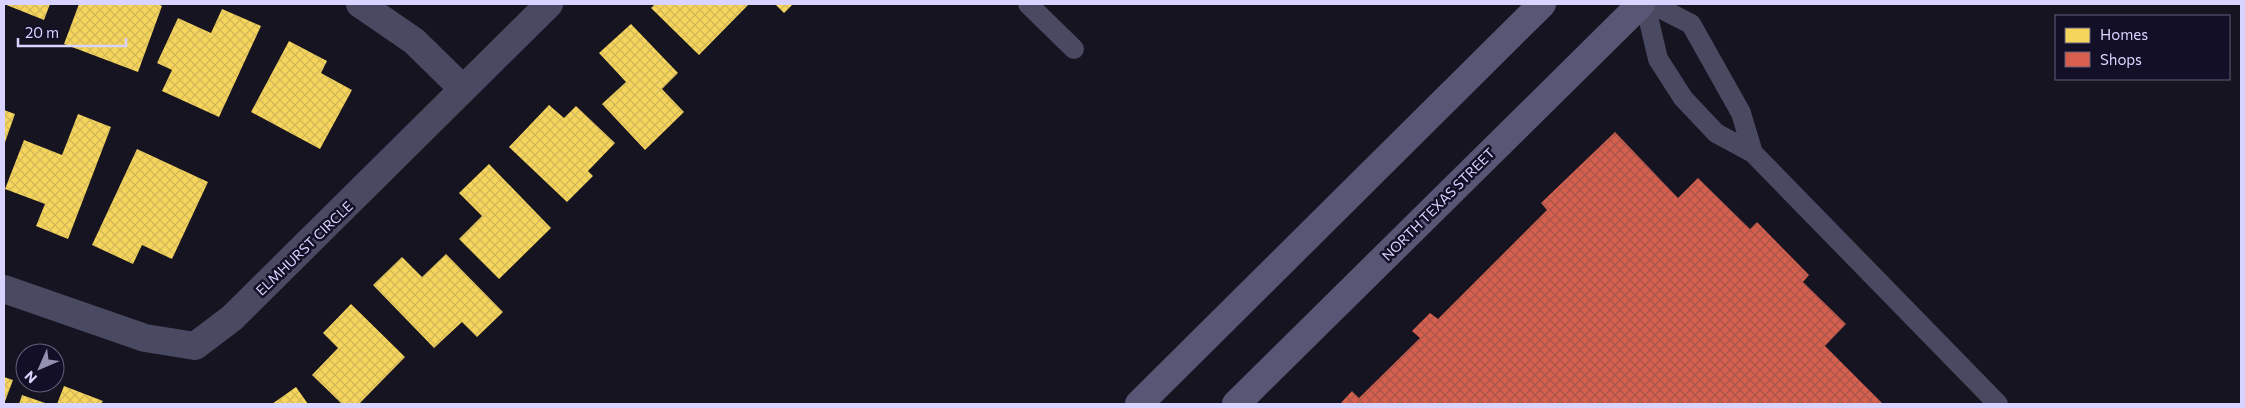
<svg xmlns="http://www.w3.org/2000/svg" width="2245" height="408" viewBox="0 0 2245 408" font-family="Commissioner,sans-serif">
	<defs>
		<pattern id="homes-cross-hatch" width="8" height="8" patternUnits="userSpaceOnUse" patternTransform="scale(1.25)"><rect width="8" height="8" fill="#f6d55c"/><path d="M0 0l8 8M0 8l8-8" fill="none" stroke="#d2b759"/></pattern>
		<pattern id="shops-cross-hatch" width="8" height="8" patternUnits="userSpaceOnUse" patternTransform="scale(1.25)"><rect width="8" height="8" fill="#d6604d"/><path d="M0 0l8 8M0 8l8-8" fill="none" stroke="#a9564d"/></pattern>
	</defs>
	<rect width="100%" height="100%" fill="#161421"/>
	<path fill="url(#homes-cross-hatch)" d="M4 4H50L44 20Z
		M79 4H157L162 6 138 72 64 44Z
		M655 4H749L699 55 651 8Z
		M775 4H793L784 13Z
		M222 9 261 26 219 117 162 91 172 70 157 63 178 18 211 33Z
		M631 24 678 73 662 89 684 112 645 150 602 104 626 82 599 53Z
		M289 41 327 61 321 73 352 90 320 149 251 112Z
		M549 105 564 118 576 106 615 143 588 171 593 176 567 202 509 147Z
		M4 110 15 114 4 145Z
		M78 114 111 127 68 239 36 226 45 204 5 189 24 140 62 155Z
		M137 149 208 182 172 259 142 245 133 264 92 245Z
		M489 164 551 228 499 279 459 239 482 216 459 193Z
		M446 254 503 312 477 337 462 322 434 348 373 285 402 257 422 277Z
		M351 304 405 357 359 404H342L312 375 338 348 323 333Z
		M4 377 13 380 4 404Z
		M64 386 103 401 101 404H57Z
		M296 387 308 404H272Z
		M22 395 48 404H19Z"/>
	<path fill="url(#shops-cross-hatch)" d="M1615 132 1678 198 1698 178 1750 229 1757 222 1809 275 1803 282 1846 324 1825 346 1883 404H1340L1352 391 1359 398 1420 338 1412 331 1430 313 1438 319 1547 210 1541 203Z"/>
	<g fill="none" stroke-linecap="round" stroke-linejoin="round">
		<path stroke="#4a4962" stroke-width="20" d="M1028 4 1074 49
			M1645 4 1658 59 1683 98 1716 133 1753 153 1998 404
			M1652 4 1691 24 1741 113 1753 153"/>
		<path stroke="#4a4962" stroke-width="28" d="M360 4 414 41 463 89
			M4 289 145 338 195 346 232 318 549 4"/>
		<path stroke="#575674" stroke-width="28" d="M1139 404 1542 4
			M1236 404 1641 4"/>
	</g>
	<g text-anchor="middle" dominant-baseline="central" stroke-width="5" stroke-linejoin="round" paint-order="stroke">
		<g font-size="14" fill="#d9d4ff" stroke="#130f26">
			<text transform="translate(1438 204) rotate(-45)">NORTH TEXAS STREET</text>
			<text transform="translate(304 248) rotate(-44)">ELMHURST CIRCLE</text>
		</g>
	</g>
	<rect width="2245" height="408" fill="none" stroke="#d9d4ff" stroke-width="10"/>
	<rect x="2055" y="15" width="175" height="65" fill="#130f26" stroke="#625e7d"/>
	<rect x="2065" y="28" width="25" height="15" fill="#f6d55c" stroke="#625e7d"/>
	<text x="2100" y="40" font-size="15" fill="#d9d4ff">Homes</text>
	<rect x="2065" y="52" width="25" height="15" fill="#d6604d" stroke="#625e7d"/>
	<text x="2100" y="65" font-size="15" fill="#d9d4ff">Shops</text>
	<g transform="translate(40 368) rotate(225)"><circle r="24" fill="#130f26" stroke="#625e7d"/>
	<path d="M0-4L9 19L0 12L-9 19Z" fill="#9591b1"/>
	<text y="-8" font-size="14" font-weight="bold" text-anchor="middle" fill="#d9d4ff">N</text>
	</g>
	<path d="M18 38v8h108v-8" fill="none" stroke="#d9d4ff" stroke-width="2.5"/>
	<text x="25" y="38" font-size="15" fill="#d9d4ff" stroke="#130f26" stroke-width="4" paint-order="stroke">20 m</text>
</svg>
